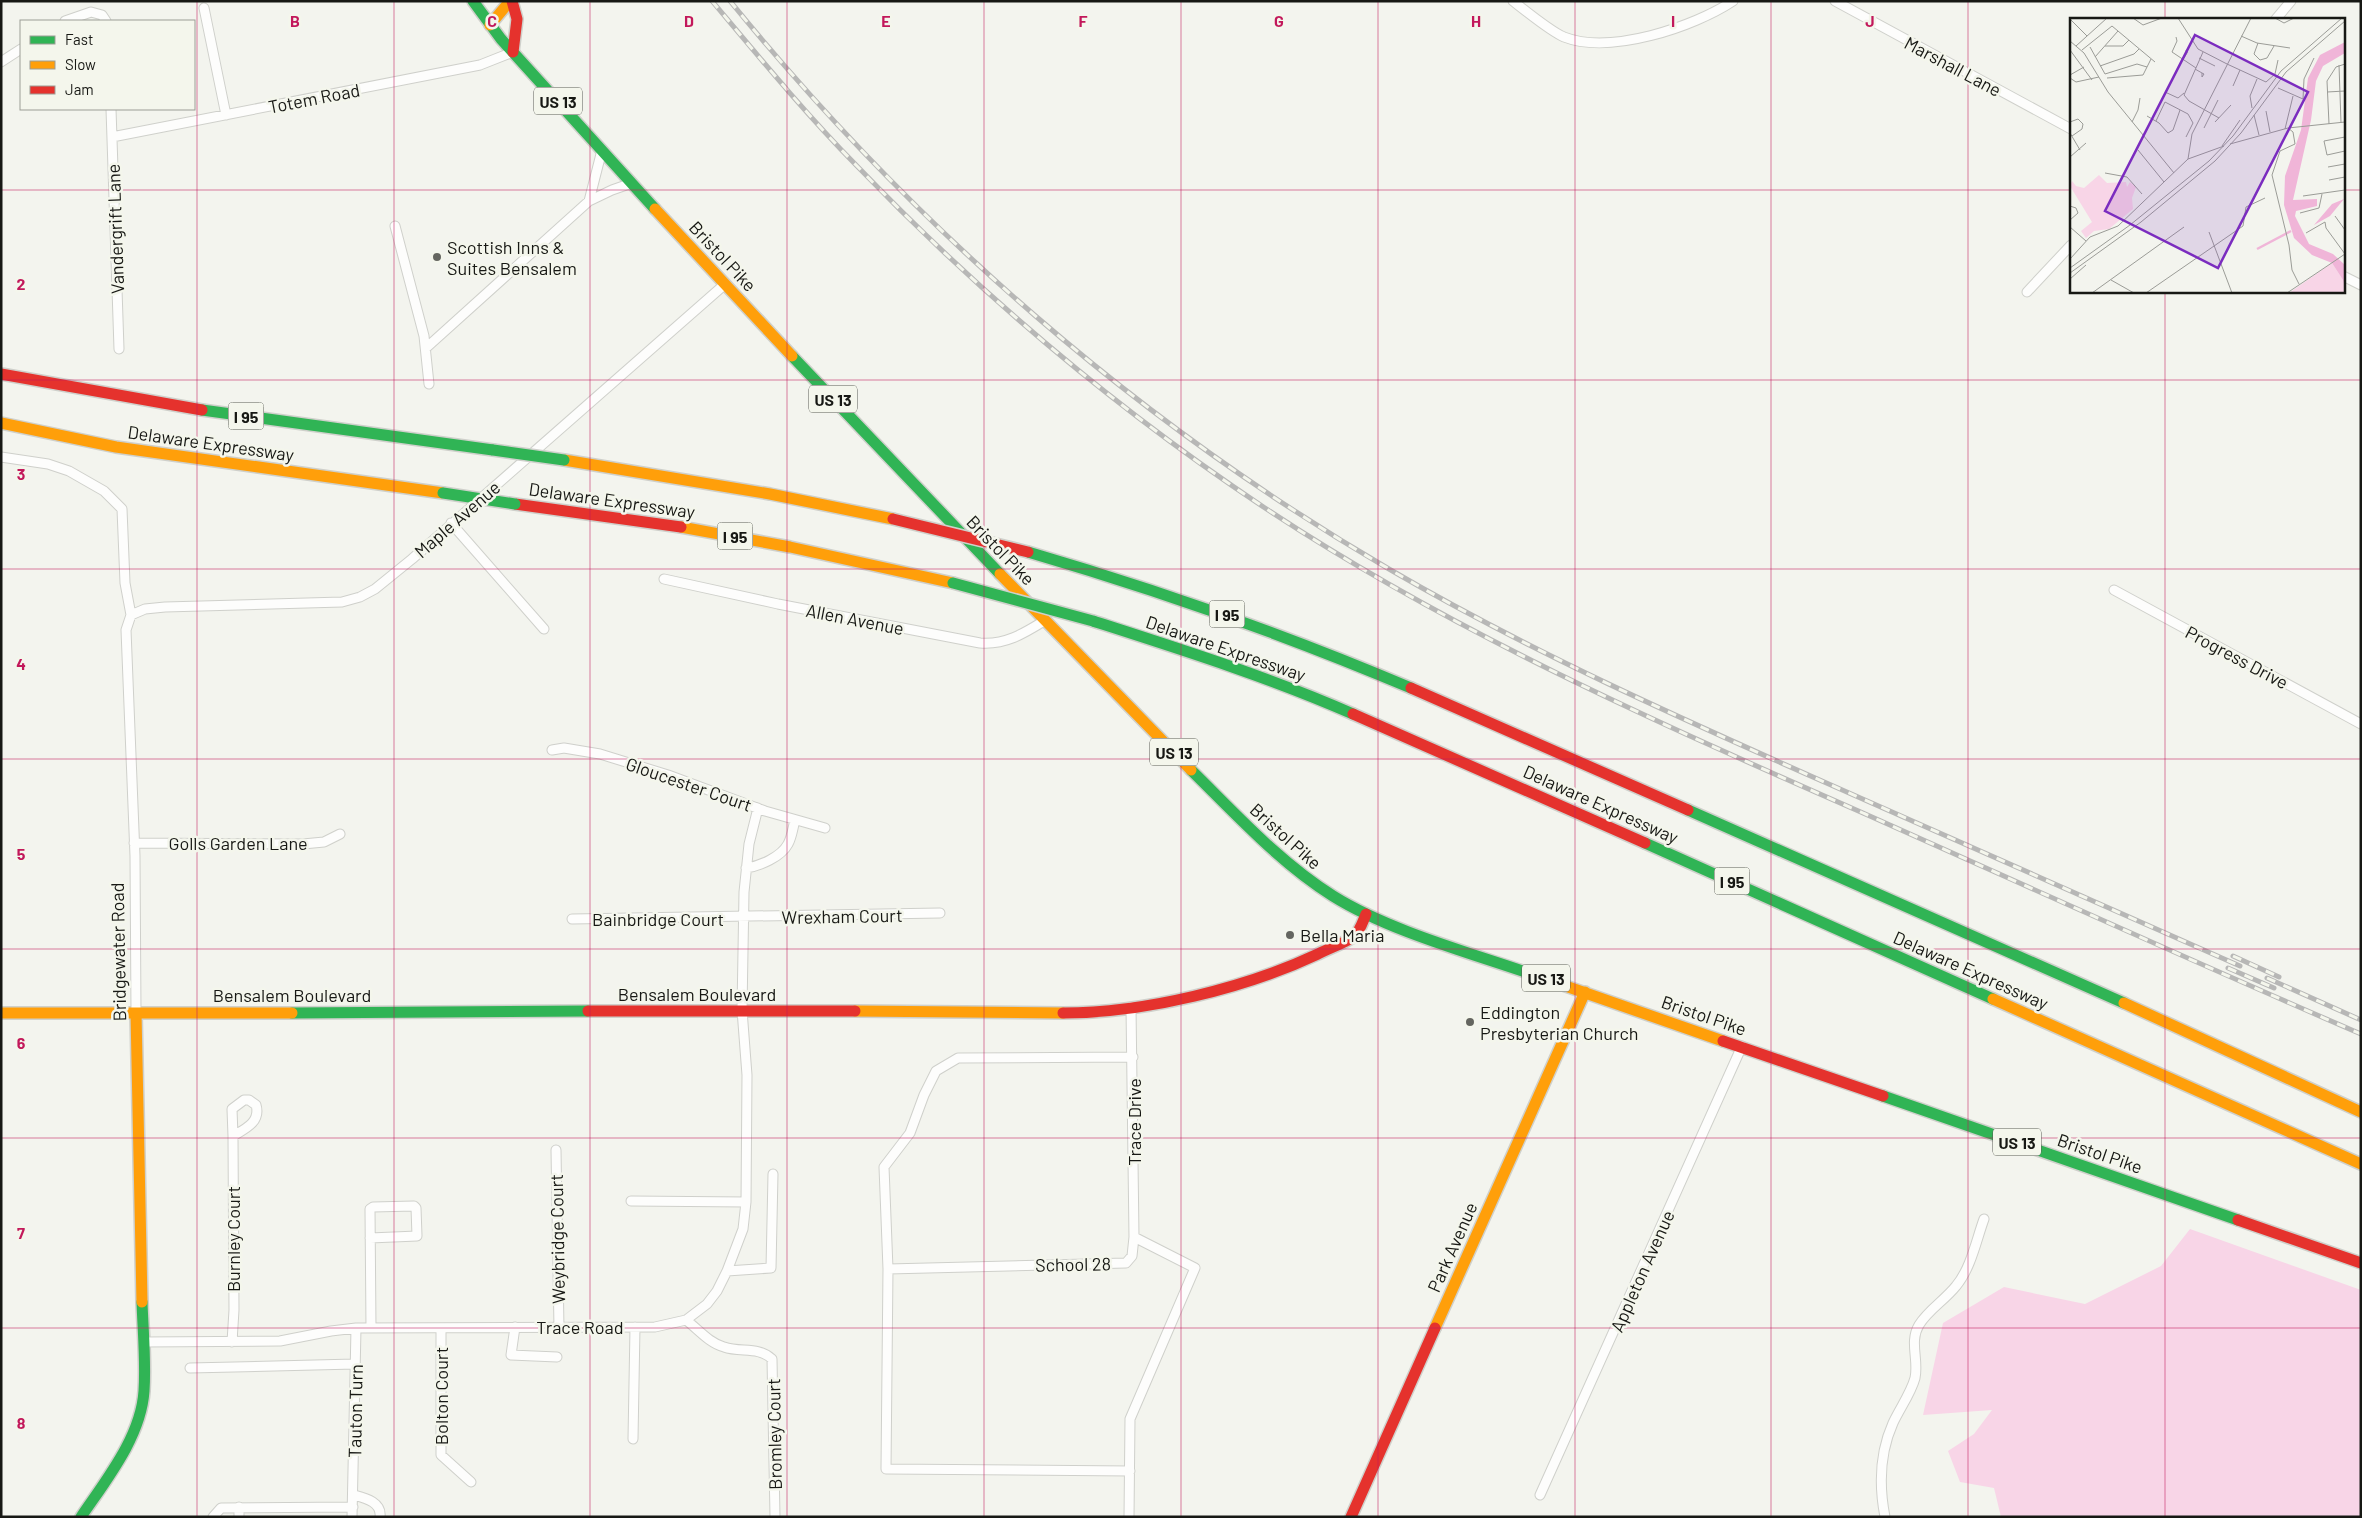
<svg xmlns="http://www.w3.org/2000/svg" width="2362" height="1518" viewBox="0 0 2362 1518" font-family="Barlow,sans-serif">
	<rect width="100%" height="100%" fill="#f3f4ee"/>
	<path fill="#f8d5e7" d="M2190 1229 2361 1290V1517H2001L1994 1488 1960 1482 1948 1451 1974 1434 1992 1410 1923 1415 1943 1323 2004 1287 2085 1304 2161 1266Z"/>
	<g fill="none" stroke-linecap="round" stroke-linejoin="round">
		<g stroke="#cfd0cb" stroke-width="11">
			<path id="street" d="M1513 1C1526 11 1550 31 1564 37 1610 55 1694 27 1733 1
				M1835 1 2071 129
				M204 8 226 115
				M2276 19 2291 1
				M65 21 91 12 102 15 106 21
				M1 62 21 49
				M111 109 119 349
				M112 137 480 65 513 52
				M589 201 602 150
				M395 226 424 336 429 384
				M2343 276 2361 285
				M2027 292 2071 245
				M426 348 589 201 612 190 632 183
				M1 457 48 464 69 471 104 491 122 509 125 583 131 615 126 630 135 856 136 1013
				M451 523 544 629
				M664 579 778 604 980 643C1005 645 1023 634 1044 621
				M2114 590 2361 724
				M131 615 145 609 165 607 342 602 360 597 375 589 412 559 724 285
				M552 750 564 748 600 754 668 775 765 811 825 828
				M134 843 303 844 324 842 340 834
				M746 868C760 866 781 857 788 844 792 837 793 827 795 820
				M572 919 940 913
				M1131 1007 1134 1237
				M244 1100H249L256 1105C261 1122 245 1129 233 1136L232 1109Z
				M556 1150 559 1329
				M631 1201 746 1202
				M370 1238 417 1236 416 1208 414 1206 373 1207 370 1209 371 1328
				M888 1269 1126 1263 1132 1256 1134 1237 1195 1268 1130 1419 1129 1517
				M727 1271 771 1268 773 1174
				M686 1320C698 1329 709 1343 724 1347 741 1353 758 1346 772 1359L775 1517
				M515 1327 511 1355 557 1357
				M441 1328V1455L471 1482
				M144 1342 280 1341 331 1331 356 1328 655 1327 686 1320 707 1304 717 1291 727 1271 743 1229 746 1202 747 1075 742 1010 744 892 749 844 758 808
				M232 1342 234 1310 233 1136
				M190 1368 355 1364
				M633 1439 635 1327
				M1130 1471 886 1469 888 1269 884 1167 910 1133 924 1095 936 1071 958 1058 1133 1057
				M354 1495C365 1498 382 1502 380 1517
				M1540 1495 1742 1046
				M213 1517 221 1508 353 1507
				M239 1517V1507
				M352 1517 356 1328
				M1885 1517C1879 1486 1880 1452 1893 1423 1900 1408 1911 1393 1915 1378 1919 1360 1909 1342 1919 1325 1928 1310 1945 1300 1956 1286 1971 1268 1976 1241 1984 1219"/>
		</g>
		<g stroke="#cfd0cb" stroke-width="14">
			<path id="fast" d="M473 1 501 39 655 209
				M792 356 1000 574
				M202 410 493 450
				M1028 552C1158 590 1286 635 1411 688
				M1093 621C1180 649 1269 677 1353 714
				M1191 770C1236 814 1279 862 1333 896 1389 931 1471 953 1534 975
				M1688 810 2124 1003
				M1645 843 1993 999
				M292 1013 588 1011
				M1883 1096 2238 1220
				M81 1517C106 1480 141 1437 144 1391 146 1362 143 1332 142 1302"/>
		</g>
		<g stroke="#cfd0cb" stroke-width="14">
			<path id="slow" d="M490 25 510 1
				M655 209 792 356
				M1 423 116 447 443 493
				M564 460 770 494 893 519
				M681 527 790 547 953 583
				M1000 574 1191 770
				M1534 975 1723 1041
				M1993 999 2361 1164
				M2124 1003 2361 1112
				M855 1011 1063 1013
				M1 1013H292
				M136 1013 142 1302
				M1435 1328 1585 992"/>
		</g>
		<g stroke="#cfd0cb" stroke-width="14">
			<path id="jam" d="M512 1 517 19 513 52
				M1 374 202 410
				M515 504 681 527
				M1411 688 1688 810
				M1353 714 1645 843
				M588 1011H855
				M1063 1013C1144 1013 1246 988 1318 954 1329 948 1343 944 1353 937 1360 932 1363 921 1366 914
				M1723 1041 1883 1096
				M2238 1220 2361 1263
				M1351 1517 1435 1328"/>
		</g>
		<use href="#street" stroke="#fdfdfc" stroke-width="9"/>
		<use href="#fast" stroke="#30b455" stroke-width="11"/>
		<use href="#slow" stroke="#ff9f0a" stroke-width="11"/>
		<use href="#jam" stroke="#e5322d" stroke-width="11"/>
		<g stroke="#b7b7b6" stroke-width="5">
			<path id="rail" d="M712 1C759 57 805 113 856 165 979 293 1116 409 1265 508 1452 632 1658 723 1863 813 2029 887 2194 962 2361 1034
				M730 1C915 228 1137 422 1389 569 1531 652 1682 719 1831 785 1967 845 2104 906 2240 966
				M2233 956 2279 977
				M2228 968 2274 988
				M2267 978 2361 1020"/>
		</g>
		<use href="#rail" stroke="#f4f6ec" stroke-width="3" stroke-dasharray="9" stroke-linecap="butt"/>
		<g stroke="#cfd0cb" stroke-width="14" stroke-linecap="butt">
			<path id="fast-bridge" d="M493 450 564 460
				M443 493 515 504
				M953 583 1093 621"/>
		</g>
		<g stroke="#cfd0cb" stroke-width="14" stroke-linecap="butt">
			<path id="jam-bridge" d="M893 519 1028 552"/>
		</g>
		<use href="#fast-bridge" stroke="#30b455" stroke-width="11"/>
		<use href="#jam-bridge" stroke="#e5322d" stroke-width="11"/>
	</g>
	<path fill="none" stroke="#c2185b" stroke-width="1" stroke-opacity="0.55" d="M197 1V1517M394 1V1517M590 1V1517M787 1V1517M984 1V1517M1181 1V1517M1378 1V1517M1575 1V1517M1771 1V1517M1968 1V1517M2165 1V19M1 190H2071M2343 190H2361M2165 291V1517M1 380H2361M1 569H2361M1 759H2361M1 949H2361M1 1138H2361M1 1328H2361"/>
	<g fill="#646560" stroke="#f4f6ec" stroke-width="2">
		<circle cx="437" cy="257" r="5"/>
		<circle cx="1290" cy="935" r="5"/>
		<circle cx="1470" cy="1022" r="5"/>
	</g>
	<g text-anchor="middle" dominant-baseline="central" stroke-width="5" stroke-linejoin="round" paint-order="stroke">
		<g fill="#f4f6ec" stroke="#595b55" stroke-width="1">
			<rect x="534" y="87.5" width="48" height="27" rx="4"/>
			<rect x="809" y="385.5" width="48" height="27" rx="4"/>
			<rect x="228.5" y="402.5" width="35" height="27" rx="4"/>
			<rect x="717.5" y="522.5" width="35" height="27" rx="4"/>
			<rect x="1209.5" y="600.5" width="35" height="27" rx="4"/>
			<rect x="1150" y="738.5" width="48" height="27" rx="4"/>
			<rect x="1714.5" y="867.5" width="35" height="27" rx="4"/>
			<rect x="1522" y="964.5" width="48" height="27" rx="4"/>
			<rect x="1993" y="1128.5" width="48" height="27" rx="4"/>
		</g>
		<g font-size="16" font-weight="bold" fill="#171814">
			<text x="558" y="101">US 13</text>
			<text x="833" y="399">US 13</text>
			<text x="246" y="416">I 95</text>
			<text x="735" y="536">I 95</text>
			<text x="1227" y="614">I 95</text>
			<text x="1174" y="752">US 13</text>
			<text x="1732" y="881">I 95</text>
			<text x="1546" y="978">US 13</text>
			<text x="2017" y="1142">US 13</text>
		</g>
		<g font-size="18" fill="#171814" stroke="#f4f6ec">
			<text transform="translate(1953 66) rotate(28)">Marshall Lane</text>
			<text transform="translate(314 98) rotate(-11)">Totem Road</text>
			<text transform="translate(115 229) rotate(-92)">Vandergrift Lane</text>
			<text transform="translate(723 256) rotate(47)">Bristol Pike</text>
			<text transform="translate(211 443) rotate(8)">Delaware Expressway</text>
			<text transform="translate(612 500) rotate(8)">Delaware Expressway</text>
			<text transform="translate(457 519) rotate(-41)">Maple Avenue</text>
			<text transform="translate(1001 550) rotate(46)">Bristol Pike</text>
			<text transform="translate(855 619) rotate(11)">Allen Avenue</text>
			<text transform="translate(1226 648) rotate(19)">Delaware Expressway</text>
			<text transform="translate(2237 657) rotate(28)">Progress Drive</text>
			<text transform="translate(689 784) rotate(19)">Gloucester Court</text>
			<text transform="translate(1601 804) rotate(24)">Delaware Expressway</text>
			<text transform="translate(1286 836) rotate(42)">Bristol Pike</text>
			<text x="238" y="843">Golls Garden Lane</text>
			<text transform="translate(842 916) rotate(-1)">Wrexham Court</text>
			<text x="658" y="919">Bainbridge Court</text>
			<text transform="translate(118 952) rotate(-91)">Bridgewater Road</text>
			<text transform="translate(1971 970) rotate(24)">Delaware Expressway</text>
			<text x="697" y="994">Bensalem Boulevard</text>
			<text x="292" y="995">Bensalem Boulevard</text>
			<text transform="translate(1704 1015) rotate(19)">Bristol Pike</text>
			<text transform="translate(1134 1122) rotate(-90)">Trace Drive</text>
			<text transform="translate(2100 1153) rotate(19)">Bristol Pike</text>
			<text transform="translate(233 1239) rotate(-90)">Burnley Court</text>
			<text transform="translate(557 1239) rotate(-91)">Weybridge Court</text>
			<text transform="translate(1452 1247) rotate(-66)">Park Avenue</text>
			<text transform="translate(1073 1264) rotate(-1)">School 28</text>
			<text transform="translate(1642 1271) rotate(-66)">Appleton Avenue</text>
			<text x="580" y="1327">Trace Road</text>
			<text transform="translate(441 1396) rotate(-90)">Bolton Court</text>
			<text transform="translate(355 1411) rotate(-89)">Tauton Turn</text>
			<text transform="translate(774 1434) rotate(-91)">Bromley Court</text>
		</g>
		<g font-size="18" fill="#171814" stroke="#f4f6ec" text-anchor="start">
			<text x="447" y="247">Scottish Inns &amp;<tspan x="447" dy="21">Suites Bensalem</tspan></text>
			<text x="1300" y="935">Bella Maria</text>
			<text x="1480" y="1012">Eddington<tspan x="1480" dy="21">Presbyterian Church</tspan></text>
		</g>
	</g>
	<g transform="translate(2070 18)">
		<rect width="275" height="275" fill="#f3f4ee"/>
		<path d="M29 157 37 165 56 164 57 169 60 164 66 169 62 180 63 191 39 211 24 213 16 220 11 213 22 204 0 168 2 163 6 168 14 170ZM262 245 273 262 275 275H219Z" fill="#f8d5e7"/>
		<path d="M275 24V35L253 48 246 63 241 102 223 182 247 181V188L226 193 225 198 239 226 263 236 275 247V275L273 262 262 245 242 237 224 220 214 187 215 158 231 112 238 60 250 37ZM274 181 260 198 244 207 262 186Z" fill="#f0b5d8"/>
		<path fill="none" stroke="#f0b5d8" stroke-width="2.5" d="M187 231 221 213"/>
		<path fill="none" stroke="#9b9c97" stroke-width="1" d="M63 0 73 7 92 0M108 0 128 31 157 46M205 0 214 5 224 0M0 1 17 18M171 18 187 25 220 30M106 19 107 23 102 34 126 50M0 23 14 35 38 74 104 155M188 25 184 36 190 42 197 40 204 28M6 28 37 0M35 28H53L59 22M20 29 35 56M0 32 22 62M12 32 42 8 85 44M133 34 114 77 119 83 149 100M25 39 48 13M129 40 145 48M112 43 117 35V33L116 32 117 35M157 46 196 64 205 56 208 42M269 47 271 105M30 48 64 36 69 31M125 51 132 55 134 56 132 59V55M35 56 67 46 77 49M0 57 14 49M0 60 6 64 29 59M37 60 73 57 81 41M163 68 170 52M208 70 233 81 234 61 244 40M95 74 108 80 114 75M257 74 275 73M182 90 180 78 187 61M196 93 200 114M184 97 189 117M77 98 89 105 98 115 103 112 110 92M86 103 95 84 118 96 123 105 116 119M0 104 8 101 13 106 12 111 2 118M62 104 68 92 70 80M145 104 161 87M259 106 257 63 266 49 275 46M134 110 148 82M218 110 223 114 225 126 210 133 202 157 219 227 222 252 229 266M215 111 223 78M0 115 10 132M275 119 254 123 257 137 275 133M160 126 218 110 275 104M152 128 170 102M68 132 94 164M0 139 16 125M118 141 122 116 181 0M258 149 275 146M35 155 57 159 72 176M259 162 275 159M233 178 275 172M0 188 6 190 8 195 0 202M230 195 249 190 252 176M265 198 275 212M0 209 16 223M139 214 162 275M236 215 255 204 256 210 275 236M0 241 20 219 48 208 118 141 154 128M0 250 60 207 139 143 163 118 211 53 272 0M0 255 71 204 145 143 171 115 216 54 275 3M0 261 16 247M41 262 64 275M22 275 114 209M76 275 173 208 176 189 195 180M217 275 275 236"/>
		<path fill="#7b2cbf" fill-opacity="0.15" stroke="#7b2cbf" stroke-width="2.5" d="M125 17 238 74 148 250 35 193Z"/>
		<rect width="275" height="275" fill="none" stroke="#171814" stroke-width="2.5"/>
	</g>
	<g font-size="16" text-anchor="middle" font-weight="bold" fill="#c2185b" stroke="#f4f6ec" stroke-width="5" stroke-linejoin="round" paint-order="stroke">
		<text x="295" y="27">B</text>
		<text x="492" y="27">C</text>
		<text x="689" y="27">D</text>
		<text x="886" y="27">E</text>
		<text x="1083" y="27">F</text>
		<text x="1279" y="27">G</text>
		<text x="1476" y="27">H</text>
		<text x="1673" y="27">I</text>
		<text x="1870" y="27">J</text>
		<text x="21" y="290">2</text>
		<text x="21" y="480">3</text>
		<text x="21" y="670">4</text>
		<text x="21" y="860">5</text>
		<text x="21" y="1049">6</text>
		<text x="21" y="1239">7</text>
		<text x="21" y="1429">8</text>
	</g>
	<rect width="2362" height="1518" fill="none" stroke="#171814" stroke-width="5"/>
	<rect x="20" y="20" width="175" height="90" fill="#f4f6ec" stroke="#9c9d96"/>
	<rect x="30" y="36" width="25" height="8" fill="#30b455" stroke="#9c9d96"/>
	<text x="65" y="45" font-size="15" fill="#171814">Fast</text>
	<rect x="30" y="61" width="25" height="8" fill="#ff9f0a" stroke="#9c9d96"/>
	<text x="65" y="70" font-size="15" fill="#171814">Slow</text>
	<rect x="30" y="86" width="25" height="8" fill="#e5322d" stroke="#9c9d96"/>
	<text x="65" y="95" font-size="15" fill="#171814">Jam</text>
</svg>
